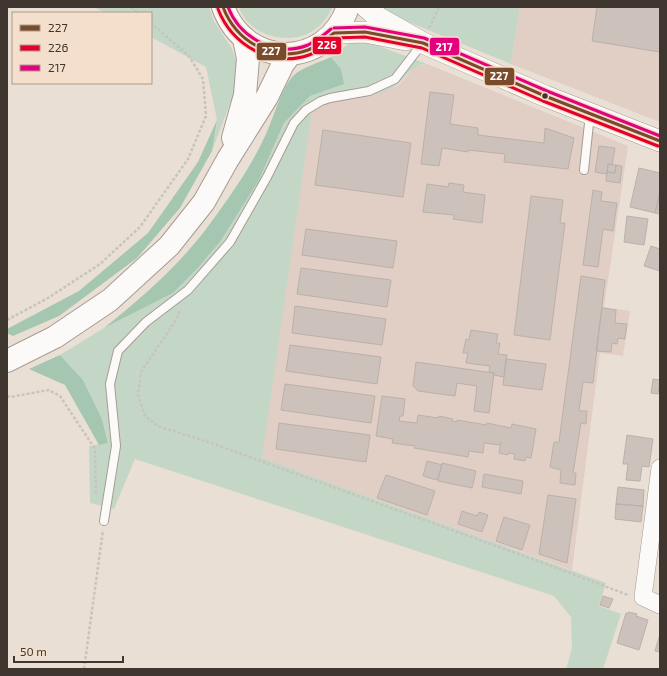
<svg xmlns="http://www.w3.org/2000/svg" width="667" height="676" viewBox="0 0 667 676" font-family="'Exo 2',sans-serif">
	<rect width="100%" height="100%" fill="#eadfd4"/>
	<path fill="#e1cec4" d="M520 7H660V122L511 64Z
		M427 64 628 146 604 307 630 311 623 356 600 353 572 570 261 458 312 112 316 108 334 100 341 97 373 95 393 88 400 84 414 67Z"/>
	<path fill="#c4d7c7" d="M94 7H209L214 21 232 49 238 67 236 88 212 151 217 120 206 67 151 37V13H105Z
		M239 7H333C328 16 323 24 314 30 290 47 248 36 239 7Z
		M379 7H520L511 64 401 19Z
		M351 42H368L427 64C406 65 407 83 388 90 383 92 378 94 373 95 353 98 327 95 312 112L262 458 606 583 599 606 621 614 603 669H566L572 648 571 617 554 596 135 459 114 509 90 503 89 446 108 443 102 419 83 380 60 355 104 328 173 293 196 270 220 242 259 180 284 123 310 96 343 84 341 69 331 57Z"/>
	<path fill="#a5c6b1" d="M331 57 341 69 344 84 310 96 284 123 259 180 220 242 196 270 173 293 104 328C144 296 182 263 212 221 232 194 252 165 266 134 274 117 281 89 293 76 301 68 320 62 331 57Z
		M217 120 212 151 180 208 137 258 59 316 13 336 7 333V329L79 291 148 233 198 162Z
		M60 355 83 380 102 419 108 443 99 445 65 385 29 369Z"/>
	<path fill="#ccc2bb" stroke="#bbb1aa" d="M597 7H660V52L592 41Z
		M430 92 454 95 450 124 478 128V135L544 143 545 128 574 138 568 169 504 162 505 154 468 150V152L442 148 439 166 421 164Z
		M323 130 411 143 403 197 315 185Z
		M599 146 615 148 612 165 608 164 607 174 595 172Z
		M608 164 616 165 615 173 607 172Z
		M616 165 622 166 620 183 606 181 607 172 615 173Z
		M639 168 660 173V191L655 213 630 207Z
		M449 183 464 185 463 192 485 195 482 223 453 219 454 215 423 212 427 184 448 187Z
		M593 190 602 192 601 201 617 203 613 231 603 229 598 267 583 265Z
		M660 195V214L655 213Z
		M531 196 563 200 560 223H565L550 340 514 335Z
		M627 216 648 219 644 245 624 242Z
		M306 229 397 241 393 268 302 255Z
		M651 246 660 249V271L644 266Z
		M301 268 391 280 387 307 297 294Z
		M581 276 605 280 593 383 583 382 579 411H587L586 424 581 423 573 473H576L575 485 560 483 561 470 550 467 554 442H559Z
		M295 306 386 319 382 345 292 333Z
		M602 308 616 310 615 323 627 324 625 339 618 338 617 344 612 343 611 352 596 351Z
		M471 330 498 334 496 343H500L498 354 507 355 504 377 494 375V373L489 372 490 366 466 363 468 353H463L466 339 469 340Z
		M290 345 381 357 377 384 286 371Z
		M506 359 546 364 542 390 503 385Z
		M416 362 494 373 489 413 474 411 477 386 457 383 455 396 418 391 413 386Z
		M653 379 660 380 658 394 651 393Z
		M285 384 375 396 371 423 281 410Z
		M382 396 405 399 403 416H400L399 421 417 423 418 415 438 418 439 416 453 419 452 421 457 422V420L486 425 487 423 511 428 512 424 536 429 531 458 526 457 525 461 514 459 515 454 508 453V455L499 453 501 442 500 445 484 443 483 453 469 451 468 457 414 448 415 446 392 443 393 439 376 436Z
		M279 423 370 435 366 462 276 449Z
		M627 435 653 439 649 467 642 466 640 481 626 480 628 464H623Z
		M427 461 442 465 437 480 423 476Z
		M442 463 476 471 472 488 438 481Z
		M484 474 523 481 521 494 482 487Z
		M386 475 435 491 427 515 377 498Z
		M618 487 644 490 643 506 616 504Z
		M548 495 576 499 567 563 539 554Z
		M616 504 643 506 641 522 615 519Z
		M462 511 477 516 479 512 488 515 482 532 458 524Z
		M504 517 530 525 522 550 496 541Z
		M603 596 613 599 609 608 600 605Z
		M629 612 637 614 636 616 648 620 639 650 617 643 626 613H629Z
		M660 634V652L655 651Z"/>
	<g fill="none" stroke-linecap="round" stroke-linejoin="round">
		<g stroke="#a59c94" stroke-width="10">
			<path id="service" d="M584 170 590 114
				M104 521 116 446 110 384 118 351 146 322 188 290 230 242 267 177 294 123 306 110 321 101 330 98 369 91 395 79 422 44"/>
		</g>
		<g stroke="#a59c94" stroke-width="18">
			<path id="minor" d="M660 468 643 597 660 605"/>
		</g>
		<g stroke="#a59c94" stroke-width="22">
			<path id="tertiary" d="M366 7 379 18 423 43 545 96 660 141
				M334 33 365 32 406 40"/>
		</g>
		<g stroke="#a59c94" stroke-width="24">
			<path id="primary" d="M223 7C246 69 326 70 348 7
				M233 138 245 95 248 58 244 39
				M7 361 55 337 110 300 169 246 204 202 228 159 267 97 283 64 291 54"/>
		</g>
		<path stroke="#c7c4c0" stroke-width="2.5" stroke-dasharray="3 2" stroke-linecap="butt" d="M131 7 138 13
			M429 28 439 7
			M180 311 176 320 141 372 138 395 145 416 158 426 211 443 546 564 628 595
			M7 320 48 298 100 264 140 227 188 159 206 116 203 79 189 56 151 23
			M7 396 10 397 49 390 60 396 95 449 96 494
			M84 669 103 530"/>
		<use href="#service" stroke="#fcfaf9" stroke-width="8"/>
		<use href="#minor" stroke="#fcfaf9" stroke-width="17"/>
		<use href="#tertiary" stroke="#fcfaf9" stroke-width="21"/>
		<use href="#primary" stroke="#fcfaf9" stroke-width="22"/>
		<g stroke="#f3dfcb" stroke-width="6">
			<path id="bus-1" d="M223 7C236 41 272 63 308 50 318 46 326 40 334 33
				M334 33 365 32 423 43 545 96 660 141"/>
		</g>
		<g stroke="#f3dfcb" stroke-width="6">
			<path id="bus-2" d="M218 9C232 45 271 68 309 55 320 51 329 44 337 37
				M334 38 365 37 422 48 543 101 658 146"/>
		</g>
		<g stroke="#f3dfcb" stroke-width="6">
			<path id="bus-3" d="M228 7C240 38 276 58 308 45 316 41 324 35 331 29
				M334 28 365 27 424 38 547 91 660 136"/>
		</g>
		<use href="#bus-1" stroke="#7a4b2a" stroke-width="3"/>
		<use href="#bus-2" stroke="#e4002b" stroke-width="3"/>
		<use href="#bus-3" stroke="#e5007d" stroke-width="3"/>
	</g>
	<circle fill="#3e362f" stroke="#f3dfcb" stroke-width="1.5" cx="545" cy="96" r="3.5"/>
	<g stroke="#f3dfcb" stroke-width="1.5">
		<rect x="312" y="36" width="30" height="19" rx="4" fill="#e4002b"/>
		<rect x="429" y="37" width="31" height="19" rx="4" fill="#e5007d"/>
		<rect x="256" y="42" width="31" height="19" rx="4" fill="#7a4b2a"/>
		<rect x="484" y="67" width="31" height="19" rx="4" fill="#7a4b2a"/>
	</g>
	<g font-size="11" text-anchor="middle" font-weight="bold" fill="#fff">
		<text x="327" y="49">226</text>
		<text x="444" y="51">217</text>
		<text x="271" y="55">227</text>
		<text x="499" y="80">227</text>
	</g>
	<rect width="667" height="676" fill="none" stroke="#3e362f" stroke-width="16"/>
	<rect x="12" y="12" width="140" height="72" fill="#f3dfcb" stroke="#ab9b8d"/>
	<rect x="20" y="25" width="20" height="6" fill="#7a4b2a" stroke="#ab9b8d"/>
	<text x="48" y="32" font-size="12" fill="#3e362f">227</text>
	<rect x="20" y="45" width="20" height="6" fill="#e4002b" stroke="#ab9b8d"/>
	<text x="48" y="52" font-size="12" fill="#3e362f">226</text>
	<rect x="20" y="65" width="20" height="6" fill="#e5007d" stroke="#ab9b8d"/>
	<text x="48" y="72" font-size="12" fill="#3e362f">217</text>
	<path d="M14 656v6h109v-6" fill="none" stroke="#3e362f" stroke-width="2"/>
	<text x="20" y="656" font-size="12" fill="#3e362f" stroke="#f3dfcb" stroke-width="3" paint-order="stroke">50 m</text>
</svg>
